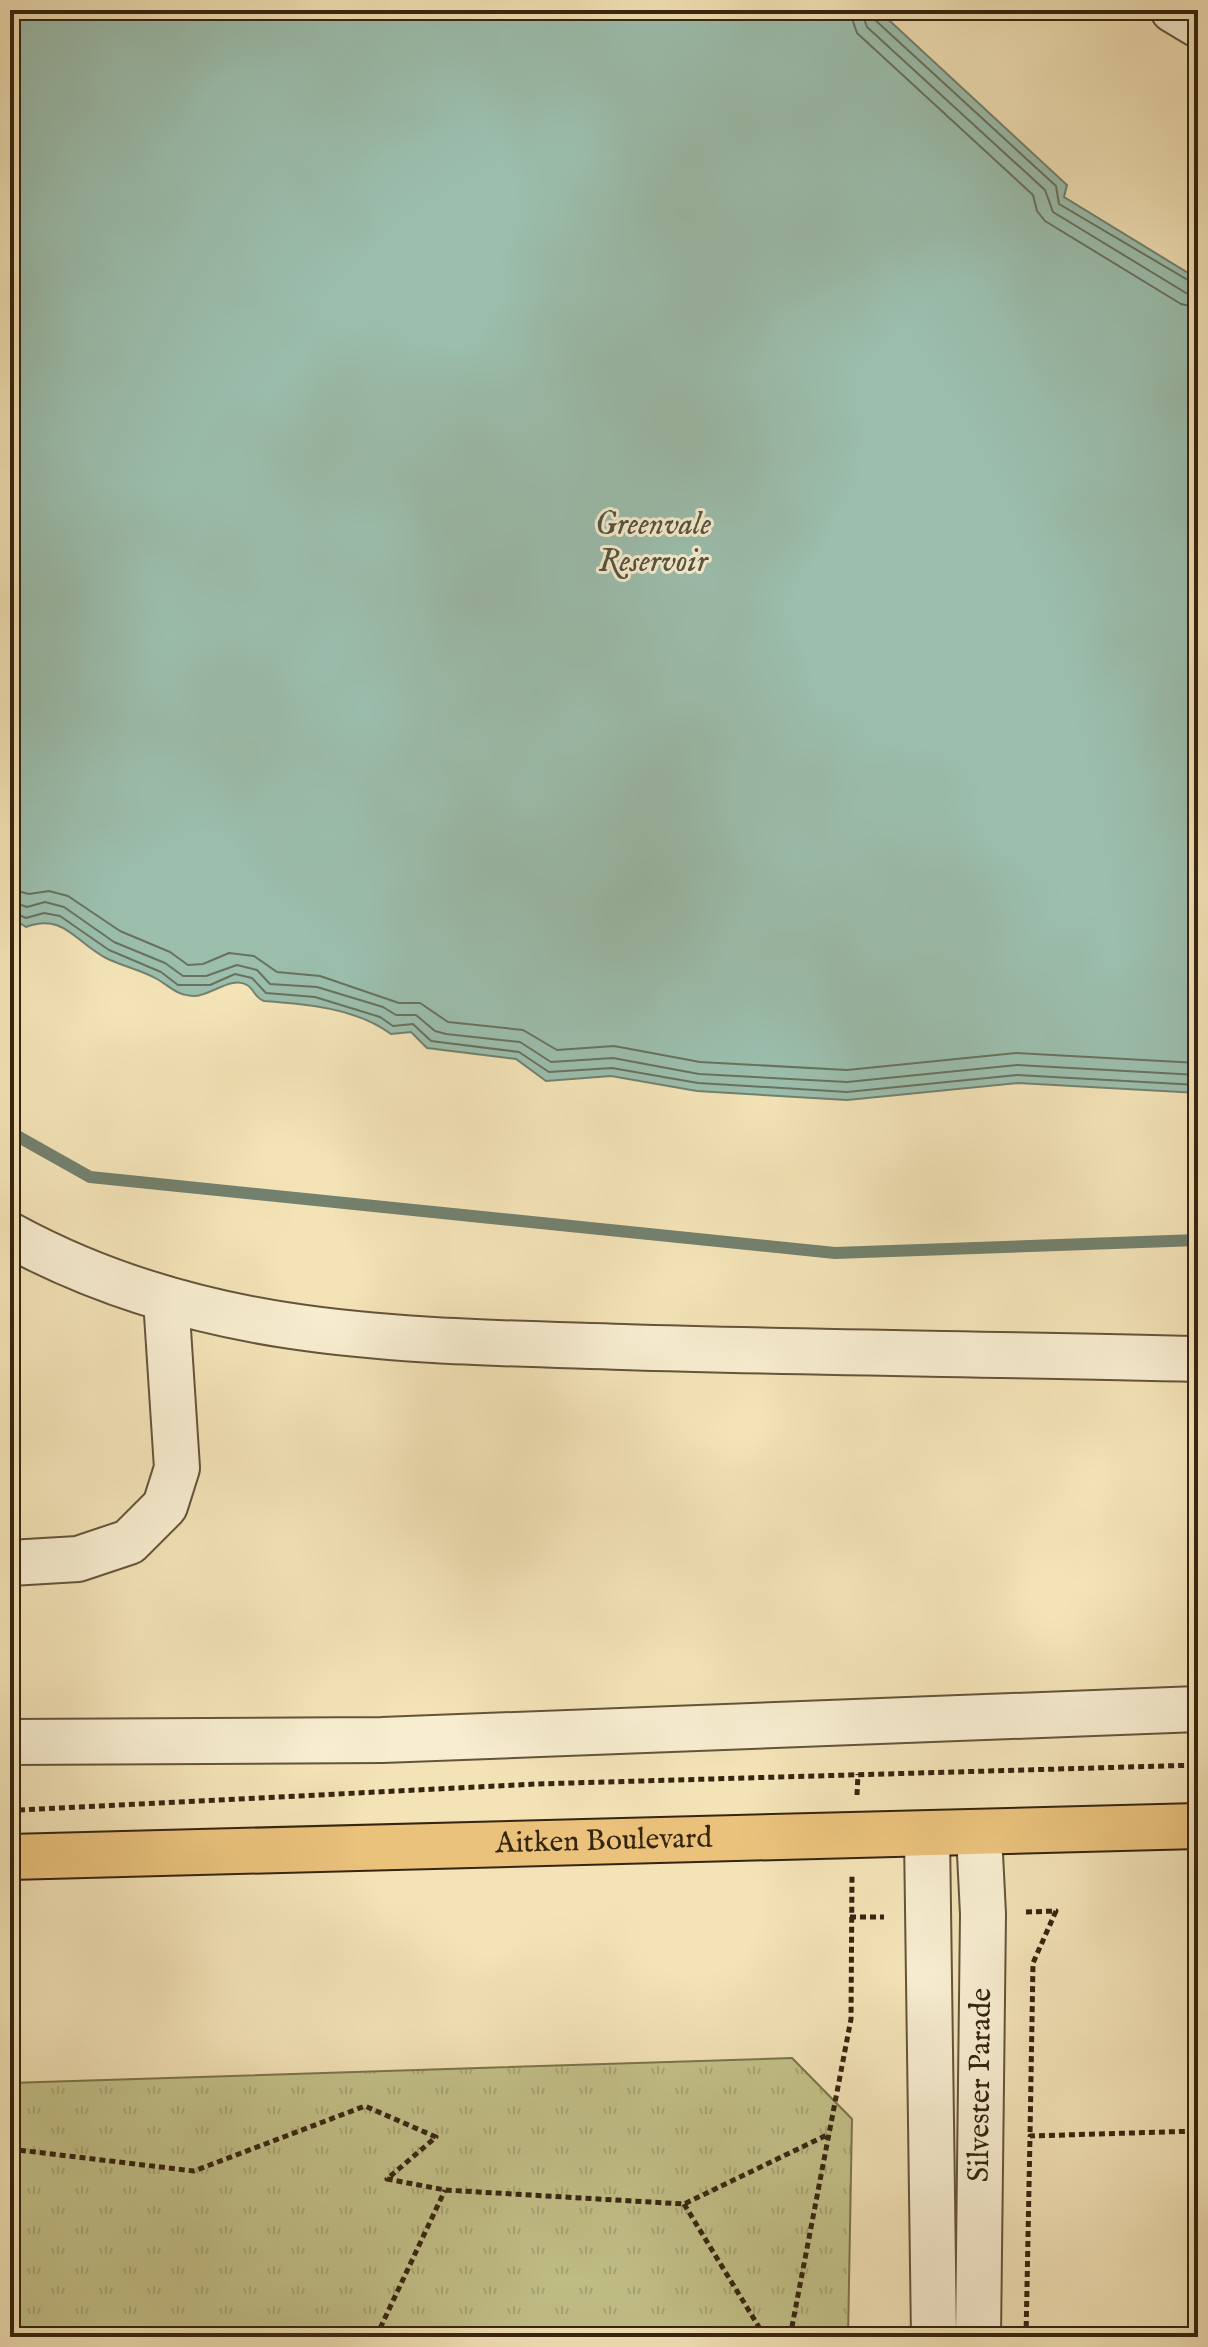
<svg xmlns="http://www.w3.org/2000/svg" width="1208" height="2347" viewBox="0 0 1208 2347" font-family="'IM FELL English',serif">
	<defs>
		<pattern id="park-tufts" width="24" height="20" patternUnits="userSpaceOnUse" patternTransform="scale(2)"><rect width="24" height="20" fill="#c3c189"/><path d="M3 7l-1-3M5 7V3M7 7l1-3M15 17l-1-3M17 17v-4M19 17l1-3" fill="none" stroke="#a8a675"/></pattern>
	</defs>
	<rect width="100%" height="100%" fill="#f3e3b7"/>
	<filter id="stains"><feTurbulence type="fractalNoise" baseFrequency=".0025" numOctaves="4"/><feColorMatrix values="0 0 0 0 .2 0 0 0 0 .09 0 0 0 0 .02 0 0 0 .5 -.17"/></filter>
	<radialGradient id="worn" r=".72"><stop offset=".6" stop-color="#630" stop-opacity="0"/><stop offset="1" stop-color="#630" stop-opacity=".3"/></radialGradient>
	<path fill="url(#park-tufts)" stroke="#7c734c" stroke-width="2" d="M792 2058 852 2119 848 2337H10V2083Z"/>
	<path fill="#9bbead" stroke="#73816e" stroke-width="2" d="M10 10H874L891 22 1067 185 1064 197 1198 279V1093L1018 1083 847 1100 697 1091 611 1076 546 1081 516 1059 427 1048 411 1032 391 1034C356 1008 306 1004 264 1001 255 998 254 989 247 985 232 976 211 995 195 996 177 996 171 987 157 979 141 970 122 966 106 958 75 942 64 913 26 927L10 917Z"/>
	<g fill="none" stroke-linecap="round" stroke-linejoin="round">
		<path stroke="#68725e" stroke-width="2" d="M849 10 857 33 1033 195 1037 211 1045 221 1181 304 1198 308
			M861 10 867 27 1045 190 1053 212 1186 293 1198 296
			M871 10 874 19 1056 186 1059 204 1198 286
			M10 889 29 894 49 891 68 896 120 931 170 952 188 965 203 964 229 953 254 956 277 972 320 976 399 1003H420L448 1022 523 1030 557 1050 614 1046 700 1062 847 1070 1016 1053 1198 1063
			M10 901 27 907 45 902 64 907 114 942 165 963 183 976H206L237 965 257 970 270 984 317 987 383 1007 396 1015H416L435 1031 446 1034 520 1042 551 1062 613 1058 699 1074 847 1082 1017 1065 1198 1075
			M10 911 26 918 44 913 60 916 109 950 161 972 178 985H210L235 974 252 978 266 993 315 997 380 1017 393 1026 413 1024 431 1041 519 1052 549 1072 612 1068 698 1083 847 1092 1017 1075 1198 1085"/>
		<path stroke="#73816e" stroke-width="12" d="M10 1132 90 1177 835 1253 1198 1240"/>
		<g stroke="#65543a" stroke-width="48">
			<g id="minor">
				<path d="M1173 10 1198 25"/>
				<path d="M10 1235C206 1342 406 1340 623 1347 814 1353 1006 1354 1198 1359"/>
				<path d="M10 1563 78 1559 129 1542 165 1506 177 1468 166 1299"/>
				<path d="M10 1742 382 1740 1198 1709"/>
				<path d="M927 1836 934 2337"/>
				<path id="s1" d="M978 2337 983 1914 979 1834"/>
			</g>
		</g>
		<g stroke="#362510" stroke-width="48">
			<g id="major">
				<path id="s2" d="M10 1857 1198 1826"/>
			</g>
		</g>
		<path stroke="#362510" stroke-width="5" stroke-dasharray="6 4" stroke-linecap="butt" d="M857 1795 858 1774
			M19 1810 536 1784 1198 1765
			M1026 1912 1056 1911 1033 1963 1030 2136
			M850 1917H884
			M10 2149 194 2171 365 2106 436 2137 387 2179 445 2190 684 2204 829 2134
			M684 2204 765 2337
			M376 2337 445 2190
			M790 2337 851 2019 852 1876
			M1026 2337 1030 2136 1198 2131"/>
		<use href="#minor" stroke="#f7edd0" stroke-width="44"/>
		<use href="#major" stroke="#eac27c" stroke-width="44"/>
	</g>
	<g text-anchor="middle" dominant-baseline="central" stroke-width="6" stroke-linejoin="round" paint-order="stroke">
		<g font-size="30" fill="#362510" stroke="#f7edd0">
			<text stroke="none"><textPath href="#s2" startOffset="594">Aitken Boulevard</textPath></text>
			<text stroke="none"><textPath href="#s1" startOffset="252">Silvester Parade</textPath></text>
		</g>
		<g font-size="32" font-style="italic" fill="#54533f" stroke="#f7edd0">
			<text x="653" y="525">Greenvale<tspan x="653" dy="37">Reservoir</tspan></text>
		</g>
	</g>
	<rect width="1208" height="2347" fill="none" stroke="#f3e3b7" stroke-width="40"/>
	<rect x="12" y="12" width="1184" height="2323" fill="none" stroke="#362510" stroke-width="4"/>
	<rect x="20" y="20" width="1168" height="2307" fill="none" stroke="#362510" stroke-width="2"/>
	<rect width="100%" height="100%" filter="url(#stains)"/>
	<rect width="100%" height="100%" fill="url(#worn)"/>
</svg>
